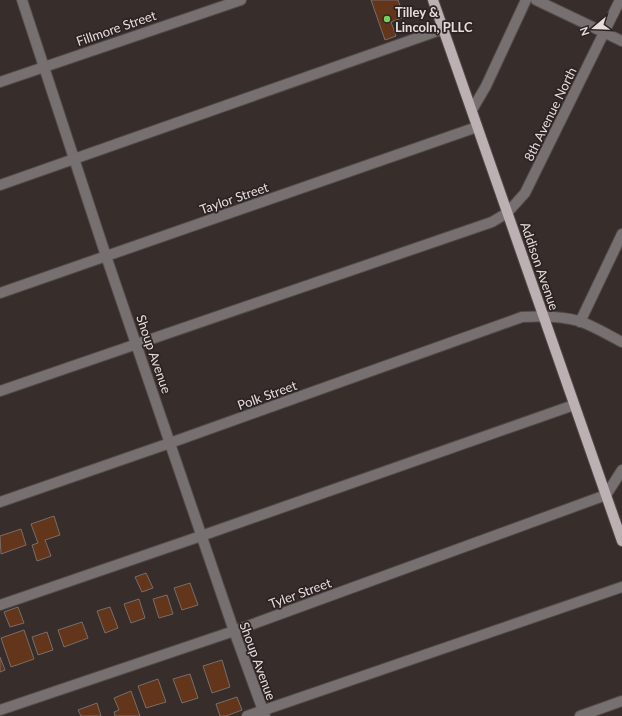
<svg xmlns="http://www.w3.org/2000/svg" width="622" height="716" viewBox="0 0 622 716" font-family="Lato,sans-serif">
	<rect width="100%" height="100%" fill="#372d2b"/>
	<path fill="#63351a" stroke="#786d68" d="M371 0H398L404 17 391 22 396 36 385 40Z
		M54 516 60 535 45 540 51 556 37 561 32 545 38 543 31 524Z
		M21 529 26 545 1 554 0 536Z
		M146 573 153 588 142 592 135 577Z
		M190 583 198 605 182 610 174 588Z
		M167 595 173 614 159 618 153 599Z
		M139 599 145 618 131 623 124 604Z
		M18 607 24 623 10 627 4 612Z
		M110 607 118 628 105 633 97 611Z
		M82 622 88 638 64 647 58 630Z
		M24 630 34 659 11 667 1 638Z
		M47 632 53 650 38 655 32 637Z
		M0 657 5 670 0 672Z
		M222 660 230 687 212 693 203 666Z
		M190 674 198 698 182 703 173 679Z
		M158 679 166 702 146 708 138 686Z
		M131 691 140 716H115L114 712 119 710 114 698Z
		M237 697 242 710 226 716H220L216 704Z
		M97 703 101 716H81L78 710Z"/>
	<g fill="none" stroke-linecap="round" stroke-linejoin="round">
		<g stroke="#534947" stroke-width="12">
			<path id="minor" d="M22 0 106 256 234 631 265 716
				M536 0 622 41
				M0 82 241 0
				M472 110 486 86 526 0
				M0 185 443 29
				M0 293 477 127
				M580 322 622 234
				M0 391 492 222 507 213 525 193 620 0
				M0 502 170 443 522 317C541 316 561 316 579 321 594 326 608 335 622 342
				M0 605 201 536 574 405
				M0 710 234 631 606 495 622 470
				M247 716 622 587
				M580 716 622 701"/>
		</g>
		<g stroke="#534947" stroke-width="12">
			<path id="major" d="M433 0 622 541"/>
		</g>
		<use href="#minor" stroke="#767071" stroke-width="10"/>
		<use href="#major" stroke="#bcb0b2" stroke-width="10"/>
	</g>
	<circle fill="#71d25e" stroke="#2d2322" stroke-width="1.5" cx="387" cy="19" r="4"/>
	<g text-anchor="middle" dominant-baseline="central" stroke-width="3.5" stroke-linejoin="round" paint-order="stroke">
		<g font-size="13" font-weight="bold" fill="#e4dddc" stroke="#2d2322" text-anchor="start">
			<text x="395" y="12">Tilley &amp;<tspan x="395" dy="15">Lincoln, PLLC</tspan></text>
		</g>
		<g font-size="13" fill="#e4dddc" stroke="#2d2322">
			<text transform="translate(116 28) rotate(-19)">Fillmore Street</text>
			<text transform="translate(550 114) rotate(-64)">8th Avenue North</text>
			<text transform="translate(234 198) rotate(-19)">Taylor Street</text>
			<text transform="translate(540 266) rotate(71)">Addison Avenue</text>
			<text transform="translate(154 354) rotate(71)">Shoup Avenue</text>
			<text transform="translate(267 395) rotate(-20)">Polk Street</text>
			<text transform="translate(300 593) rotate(-20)">Tyler Street</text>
			<text transform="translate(258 661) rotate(70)">Shoup Avenue</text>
		</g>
	</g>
	<g transform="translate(594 28) rotate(251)" stroke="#2d2322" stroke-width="3" paint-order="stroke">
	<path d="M0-3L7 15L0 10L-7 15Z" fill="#e4dddc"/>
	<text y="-6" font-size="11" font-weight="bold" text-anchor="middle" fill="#e4dddc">N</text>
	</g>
</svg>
